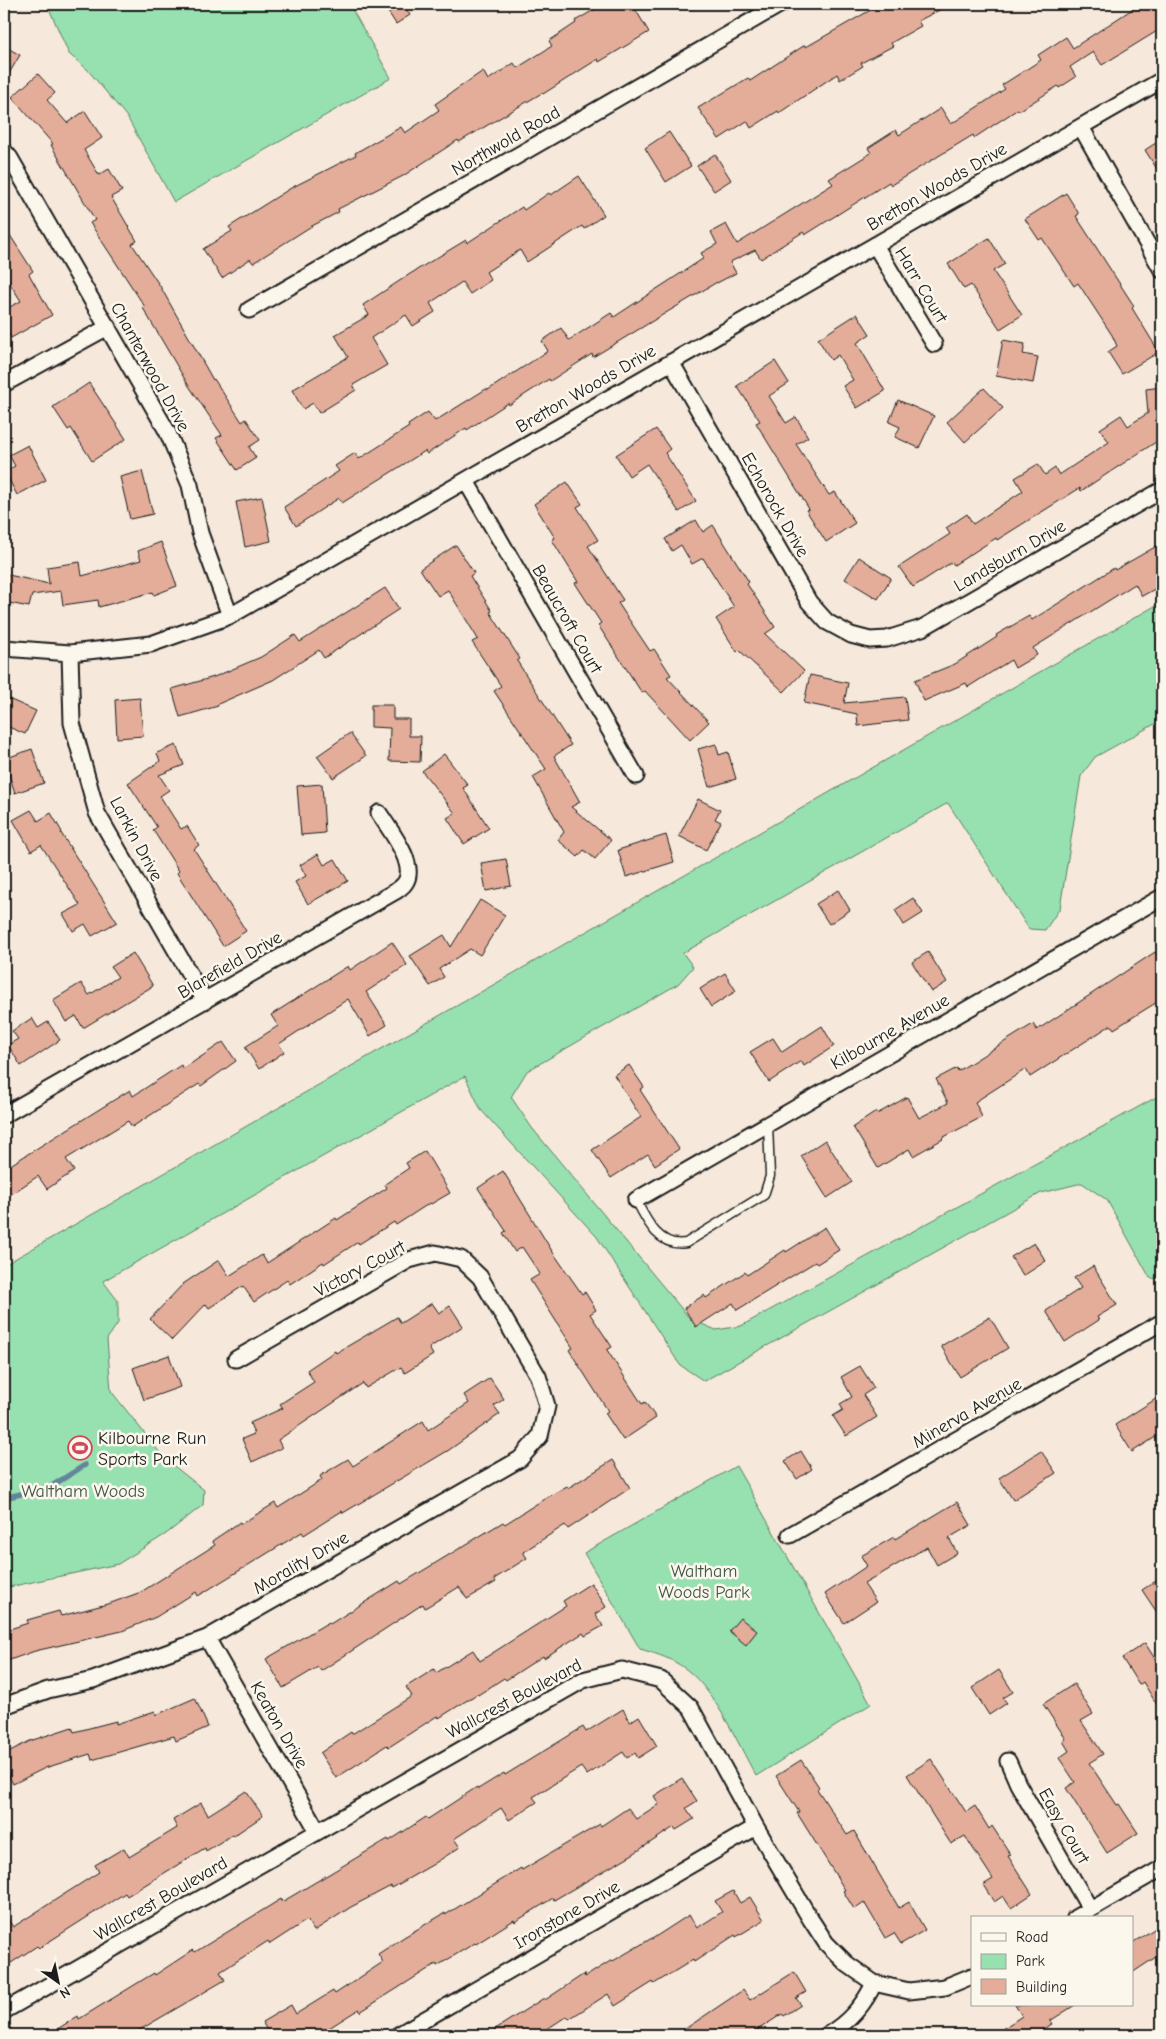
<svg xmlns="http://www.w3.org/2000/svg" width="1166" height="2039" viewBox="0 0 1166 2039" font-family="'Comic Neue',sans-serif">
	<rect width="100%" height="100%" fill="#f6e8db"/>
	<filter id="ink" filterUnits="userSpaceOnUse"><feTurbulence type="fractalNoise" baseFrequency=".02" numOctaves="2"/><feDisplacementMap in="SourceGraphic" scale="10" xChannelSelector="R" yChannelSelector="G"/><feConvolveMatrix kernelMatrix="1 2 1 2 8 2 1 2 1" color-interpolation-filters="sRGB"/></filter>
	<g filter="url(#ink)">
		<path fill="#97e1b0" stroke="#5a7e66" d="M47 4H349L391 78 174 202 127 117 87 69 69 54Z
			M1162 602V720L1095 757 1081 776 1060 908 1045 930 1029 929 948 803 683 953 693 967 678 984 527 1071 511 1097 532 1128 690 1319 716 1330 741 1326 1162 1094V1279L1150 1278 1107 1200 1082 1183 1041 1193 704 1381 680 1365 597 1237 481 1110 465 1076 103 1281 118 1301V1323L107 1339 111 1391 164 1458 204 1490 203 1505 166 1534 118 1564 4 1588V1265Z
			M736 1466 871 1704 756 1776C737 1742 713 1685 680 1665 667 1657 654 1653 640 1649L584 1553Z"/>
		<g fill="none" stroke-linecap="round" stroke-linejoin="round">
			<path stroke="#63859c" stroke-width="5.5" d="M4 1498 50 1487 85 1465"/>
		</g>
		<path fill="#e3ad99" stroke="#1c1c1c" d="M383 4H403L410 15 396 24Z
			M604 4H632L649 32 599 62 598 59 543 94 542 93 459 142 458 140 403 176 338 209 339 212 310 227 253 263 250 259 222 278 203 249 232 231 229 227 291 188 356 155 355 153 401 127 405 133 439 110 435 104 483 71 488 80 514 63 517 68 552 46 549 41 576 23 575 21Z
			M881 4H951L918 21 921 26 891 43 893 46 861 63 863 66 840 80 837 74 779 113 778 111 751 128 747 121 719 139 698 108 748 78 750 81 805 45 806 47Z
			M1140 4H1162V28L1102 65 1093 52 1070 67 1076 77 1059 88 1058 86 1019 111 1018 109 974 138 973 135 891 185 889 182 805 235 803 232 761 259 755 250 730 262 736 273 717 283V282L593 357 592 354 550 381 549 379 509 405 508 403 467 430 466 428 427 454 425 451 342 503 339 498 296 526 284 507 339 471 335 466 355 453 359 459 409 427 408 425 428 412 435 421 486 389 488 390 548 351 542 341 561 328 569 340 611 313 614 317 704 258 701 253 717 244 711 232 726 224 737 244 833 184 829 179 871 153 868 148 896 130 899 135 941 108 951 124 1005 89 1002 85 1041 60 1038 55 1066 37 1073 48Z
			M4 46 20 55 4 82Z
			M38 74 55 93 47 100 67 123 85 111 102 138 84 150 99 175 109 169 122 191 111 197 137 241 132 244 160 286 213 380 214 379 242 422 246 419 260 440 249 447 256 458 237 470 216 438 222 435 187 383 143 308 145 307 90 223 95 220 51 145 53 144 12 97Z
			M669 132 691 166 666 182 645 148Z
			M1162 139V177L1145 150Z
			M715 154 731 180 714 191 697 166Z
			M579 176 604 215 584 229 582 226 527 262 520 250 486 272 491 280 470 294 462 282 430 303 435 312 413 326 406 315 371 338 387 365 353 385 356 390 319 413 313 403 303 409 292 390 348 357 335 335 369 315 363 305 410 274 466 240 467 243 522 207 524 210 549 193 551 195Z
			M1066 193 1079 214 1076 216 1134 306 1132 308 1159 352 1122 374 1108 352 1117 346 1112 335 1078 283 1074 286 1042 238 1039 240 1025 219Z
			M4 226 33 271 29 274 52 315 11 338 4 324V310L21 301 4 274Z
			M989 238 1005 264 993 271 1022 315 1000 329 971 285 964 289 948 264Z
			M857 314 870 334 857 343 885 391 857 408 843 386 853 380 838 355 831 360 818 339Z
			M1003 340 1025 344 1023 354 1038 357 1033 383 996 376Z
			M775 361 789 383 769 396 786 423 796 417 808 437 796 444 829 495 835 492 855 523 826 542 806 510 809 509 756 423 760 421 737 386Z
			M89 383 126 439 92 461 71 428 68 430 53 407Z
			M1162 387V438L1081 491 1080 488 997 540 996 538 954 565 952 562 913 587 899 567 950 534 946 528 967 514 973 524 1023 491 1015 478 1038 464 1045 475 1055 468 1059 475 1109 442 1100 429 1121 415 1128 426 1148 413 1146 389Z
			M984 388 1003 408 965 442 947 422Z
			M898 400 934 416 919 448 895 437 900 427 889 422Z
			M656 429 670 449 665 453 696 501 679 512 647 464 629 476 616 455Z
			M28 445 46 480 17 495 5 472 15 466 9 455Z
			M142 471 153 514 130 519 120 477Z
			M567 482 582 504 577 507 598 540 588 546 623 600 618 603 650 651 654 649 671 675 667 677 709 722 690 740 645 691 642 693 598 625 601 623 575 583 578 582 552 540 555 538 534 504Z
			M262 497 271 541 245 547 236 502Z
			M696 520 703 532 713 525 749 582 747 584 775 627 765 634 804 671 784 692 739 650 737 652 716 619 734 607 703 558 692 564 681 545 672 551 665 539Z
			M161 542 177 586 154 595 153 592 99 607 98 600 63 605 61 591 32 595 29 607 4 602V574L49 584 47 567 80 562 82 576 141 560 138 551Z
			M1162 543V585L1142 596 1135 584 1033 648 1037 655 1015 668 1011 660 968 687 966 683 924 701 915 680 955 664 997 637 996 635 1029 616 1032 620 1114 568 1115 570Z
			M456 545 474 573 470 576 492 611 490 612 520 659 517 661 571 745 554 756 580 802 571 807 611 840 595 859 584 850 578 857 558 840 564 832 533 777 546 769 494 691 501 686 472 642 478 639 448 590 438 596 420 569Z
			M859 557 891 578 878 599 845 579Z
			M385 588 399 609 324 658 319 650 273 680 218 704V706L180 717 172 689 214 677 261 657 295 635 300 642Z
			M810 675 848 683 844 703 905 697 908 720 858 726 857 714 804 703Z
			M4 697 36 711 25 734 4 725Z
			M140 698 143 736 117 738 115 700Z
			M371 705H393V719H409V736H421L420 762 389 761 390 728 371 727Z
			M350 733 366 756 333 778 317 756Z
			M716 744 719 755 728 752 736 779 709 787 698 749Z
			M176 745 184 765 159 775 169 790 160 796 181 829 187 826 199 845 194 849 246 931 223 946 177 873 179 871 153 830 157 827 128 783 160 761 157 753Z
			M32 749 44 783 15 793 4 759Z
			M444 754 468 785 463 788 489 828 464 844 447 818 455 813 422 771Z
			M322 784 325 833 301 835 297 786Z
			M698 799 720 810 715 819 721 822 706 850 679 836Z
			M31 810 38 821 51 813 62 832 61 833 117 922 92 936 85 924 73 931 63 914 80 905 41 845 31 851 13 820Z
			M666 835 674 862 626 877 618 850Z
			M318 854 324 865 335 859 348 881 308 904 295 882 306 876 300 865Z
			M506 859 511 886 486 891 481 863Z
			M838 890 850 910 829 924 816 904Z
			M913 898 923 913 904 925 895 910Z
			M480 900 505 915 480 955 470 949 439 969 444 977 430 986 410 956 444 935 451 947Z
			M392 942 407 965 366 992 387 1025 370 1036 348 999 279 1044 284 1052 259 1069 245 1047 278 1026 271 1015 348 966 350 970Z
			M928 952 947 982 931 992 912 962Z
			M1155 952 1162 963V999L1114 1029 1111 1025 1030 1077 1026 1069 975 1102 982 1117 942 1138 943 1139 913 1156 909 1149 878 1168 853 1127 876 1112 877 1114 907 1097 919 1118 948 1103 936 1079 957 1068 958 1071 1033 1024 1037 1030Z
			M133 953 153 986 83 1028 76 1016 66 1022 53 1000 81 983 89 995 118 977 111 967Z
			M725 973 736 991 711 1007 700 989Z
			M32 1018 38 1028 48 1022 60 1040 21 1066 8 1045 18 1039 12 1031Z
			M822 1026 834 1046 804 1066 801 1061 769 1082 750 1052 773 1038 782 1052Z
			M223 1042 236 1061 201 1086 199 1084 132 1127 128 1121 66 1159 74 1171 47 1189 38 1176 4 1199V1169L130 1090 133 1096 181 1065 183 1069Z
			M629 1065 644 1087 640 1090 679 1149 655 1165 648 1154 611 1178 592 1150 641 1117 614 1075Z
			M825 1140 852 1182 827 1198 801 1156Z
			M425 1151 450 1193 431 1204 430 1203 396 1225 394 1222 359 1244 358 1242 324 1264 323 1262 290 1284 287 1280 254 1302 243 1286 209 1308 206 1304 172 1340 150 1319 183 1284 219 1260 229 1276 262 1255 267 1263 336 1218 337 1220 387 1188 385 1184 409 1168 406 1163Z
			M503 1171 552 1251 582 1294 585 1292 596 1310 590 1314 612 1347 607 1350 642 1404 645 1402 656 1418 623 1440 605 1413 608 1411 569 1350 573 1348 530 1280 540 1274 522 1247 515 1252 503 1233 506 1231 478 1188Z
			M825 1227 839 1250 817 1264 815 1262 737 1310 733 1303 696 1327 684 1308 704 1295 706 1298 745 1272 747 1275 785 1250 786 1252Z
			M1034 1243 1046 1261 1023 1276 1011 1257Z
			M1093 1266 1117 1305 1097 1317 1099 1320 1065 1342 1046 1311 1081 1288 1074 1278Z
			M432 1303 439 1313 450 1306 463 1326 429 1348 433 1355 405 1373 401 1367 366 1388 363 1383 278 1440 282 1448 252 1462 242 1439 254 1434 250 1423 283 1408 280 1404 314 1382 307 1370 335 1351 336 1353 397 1317 401 1323Z
			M990 1317 1008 1348 960 1377 941 1346Z
			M169 1355 180 1387 144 1400 133 1368Z
			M860 1366 874 1388 863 1395 877 1417 846 1436 833 1416 843 1410 840 1404 852 1397 841 1377Z
			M490 1378 504 1399 494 1406 500 1414 449 1450 343 1513 342 1511 304 1535 302 1532 198 1596 196 1592 156 1617 122 1631 35 1651 4 1662V1631L28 1623 27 1620 59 1611 61 1616 111 1603 141 1592 215 1545 212 1541 240 1522 241 1524 275 1503 278 1508 322 1480 320 1476 348 1459 353 1466 423 1421 428 1430 469 1403 464 1395Z
			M1162 1395V1433L1132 1452 1115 1425Z
			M801 1451 812 1469 797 1479 785 1461Z
			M1041 1451 1056 1473 1013 1500 999 1478Z
			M613 1460 630 1488 568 1529 565 1525 523 1552 527 1558 494 1579 496 1582 467 1599 459 1587 425 1608 423 1604 321 1671 318 1667 283 1688 266 1659 329 1622 330 1624 399 1581 401 1584 503 1522 505 1524 541 1501 567 1486 568 1488Z
			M957 1502 971 1525 949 1538 957 1553 937 1565 927 1547 864 1584 876 1602 844 1623 825 1594 867 1566 861 1556 894 1537 895 1539Z
			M1162 1577V1620L1142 1590Z
			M591 1583 606 1607 595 1614 603 1626 585 1636 583 1633 544 1658 543 1656 506 1680 504 1678 478 1695 477 1694 439 1718 437 1716 389 1747 387 1745 336 1778 320 1753 351 1732 352 1734 412 1696 406 1687 434 1669 436 1673 473 1650 480 1661 566 1606 563 1601Z
			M740 1618 757 1631 746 1645 729 1631Z
			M1145 1643 1162 1670V1713L1143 1682 1139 1685 1122 1658Z
			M999 1670 1013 1692 1003 1698 1007 1703 989 1715 972 1688Z
			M1074 1684 1093 1714 1081 1721 1103 1754 1089 1763 1117 1805 1119 1804 1138 1833 1107 1853 1066 1788 1075 1782 1059 1758 1069 1751 1063 1741 1066 1739 1043 1704Z
			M195 1698 208 1727 176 1741 174 1736 92 1760 90 1754 45 1768 13 1784 4 1767V1754L30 1741 72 1727 74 1732 116 1721V1724L155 1711 156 1715Z
			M623 1709 630 1722 639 1716 657 1746 638 1758 635 1753 627 1758 623 1752 587 1775 581 1767 533 1797 537 1802 509 1820 501 1808 454 1839 460 1847 432 1865 392 1888 391 1886 351 1907 314 1931 307 1920 270 1944 268 1941 220 1972 225 1980 131 2035H48L78 2016 79 2019 154 1973 155 1975 193 1950 195 1952 281 1899 282 1902 388 1839 389 1841 426 1817 428 1819 477 1787 478 1789 504 1773 505 1775 583 1727 586 1732Z
			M931 1759 966 1812 975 1806 989 1829 992 1826 1011 1855 1008 1856 1032 1894 1011 1908 1003 1896 994 1902 983 1885 993 1879 965 1836 951 1844 907 1775Z
			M801 1760 819 1787 817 1789 847 1835 854 1831 899 1908 909 1902 925 1930 901 1944 894 1933 885 1938 864 1902 854 1909 843 1891 845 1890 797 1813 799 1812 776 1776Z
			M682 1778 697 1801 686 1808 694 1819 676 1830 674 1827 633 1854 554 1900 553 1898 515 1922 514 1920 476 1944 475 1943 437 1966 436 1964 360 2012 359 2009 318 2035H270L262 2022 291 2005 296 2014 333 1991 335 1994 383 1962 378 1954 404 1937 445 1913V1915L521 1868 522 1870 600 1824 601 1826 628 1808 636 1819 659 1804 654 1796Z
			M246 1791 263 1816 233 1836 232 1835 206 1851 205 1848 127 1896 125 1893 39 1948 37 1946 11 1963 4 1952V1913L13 1927 99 1872 95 1865 124 1848 129 1857 177 1828 173 1820 201 1803 208 1815Z
			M733 1891 740 1903 750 1897 764 1920 736 1937 735 1935 694 1962 693 1960 654 1984 653 1982 615 2006 608 1994 569 2019 567 2016 538 2035H486L544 1998 545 2000 584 1974 585 1977 612 1960 613 1961 652 1938V1939L689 1915 697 1928 722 1912 715 1901Z
			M1162 1924V1953L1132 1973V1943Z
			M794 1972 806 1992 796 1998 801 2005 784 2016 782 2014 750 2035H676L743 1990 750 2000Z
			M1015 2005H1075L1050 2021 1052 2024 1034 2035H993L1022 2016Z"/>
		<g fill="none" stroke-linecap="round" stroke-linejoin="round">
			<g stroke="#1c1c1c" stroke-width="11">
				<path id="service" d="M636 1200C646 1220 659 1248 686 1243L764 1195 770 1176 768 1124"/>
			</g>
			<g stroke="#1c1c1c" stroke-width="19">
				<path id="minor" d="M1081 127 1162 270
					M4 151 10 158 167 431 190 485 200 533 230 616
					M875 245 934 344
					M249 310 781 4
					M671 362 809 602 827 622 851 635 870 640 887 639 922 628 1162 490
					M4 384 108 327
					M466 481 636 776
					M4 648 70 653 151 644 230 616 1162 80
					M70 653 72 723 97 813 205 1001
					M4 1115 396 891C399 889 403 886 405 883 418 865 389 829 379 813
					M636 1200 1162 897
					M790 1535 1162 1322
					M207 1638 317 1830
					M4 1706 48 1690 93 1680 207 1638 520 1459 540 1436 547 1406 538 1376 480 1277 461 1259 435 1253 409 1260 236 1359
					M1008 1761 1018 1784 1090 1909
					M1075 1918 1162 1868
					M4 2011 583 1680 622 1670 661 1680 691 1708 756 1827 811 1920 826 1943 847 1964 874 1983 909 1991 945 1987 972 1976
					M398 2035 756 1827
					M827 2035C847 2024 865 2004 874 1983"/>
			</g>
			<use href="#service" stroke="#fbf7ec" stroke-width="8"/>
			<use href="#minor" stroke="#fbf7ec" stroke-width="15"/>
		</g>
	</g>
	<defs>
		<g id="stadium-ring" transform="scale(1.25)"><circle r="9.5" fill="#fbf7ec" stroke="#d1495b" stroke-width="1.5"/><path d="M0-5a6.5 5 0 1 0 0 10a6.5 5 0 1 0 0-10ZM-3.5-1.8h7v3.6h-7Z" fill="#d1495b"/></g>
	</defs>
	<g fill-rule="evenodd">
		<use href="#stadium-ring" x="80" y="1448"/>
	</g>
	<g text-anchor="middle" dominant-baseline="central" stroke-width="5" stroke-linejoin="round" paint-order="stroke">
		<g font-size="18" fill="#1c1c1c" stroke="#fbf7ec">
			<text transform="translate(506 141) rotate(-30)">Northwold Road</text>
			<text transform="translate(937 187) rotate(-30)">Bretton Woods Drive</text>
			<text transform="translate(921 285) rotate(59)">Harr Court</text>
			<text transform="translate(150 367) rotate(61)">Chanterwood Drive</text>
			<text transform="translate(586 389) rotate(-30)">Bretton Woods Drive</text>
			<text transform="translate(775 505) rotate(60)">Echorock Drive</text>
			<text transform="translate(1010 556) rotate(-30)">Landsburn Drive</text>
			<text transform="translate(567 619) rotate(60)">Beaucroft Court</text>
			<text transform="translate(136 839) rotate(62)">Larkin Drive</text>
			<text transform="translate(230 965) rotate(-30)">Blarefield Drive</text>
			<text transform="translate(890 1032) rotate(-30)">Kilbourne Avenue</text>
			<text transform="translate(360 1269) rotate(-28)">Victory Court</text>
			<text transform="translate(967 1413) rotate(-30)">Minerva Avenue</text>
			<text transform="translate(301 1563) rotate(-30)">Morality Drive</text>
			<text transform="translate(514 1699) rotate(-28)">Wallcrest Boulevard</text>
			<text transform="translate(279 1725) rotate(60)">Keaton Drive</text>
			<text transform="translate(1064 1826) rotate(60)">Easy Court</text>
			<text transform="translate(161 1899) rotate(-30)">Wallcrest Boulevard</text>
			<text transform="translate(567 1915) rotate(-30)">Ironstone Drive</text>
		</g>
		<g font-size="18" fill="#1c1c1c" stroke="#fbf7ec" text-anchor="start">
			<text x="98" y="1438">Kilbourne Run<tspan x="98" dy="21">Sports Park</tspan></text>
		</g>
		<g font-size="18" fill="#415748" stroke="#fbf7ec">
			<text x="83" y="1491">Waltham Woods</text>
			<text x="704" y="1571">Waltham<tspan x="704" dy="21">Woods Park</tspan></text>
		</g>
	</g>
	<rect width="1166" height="2039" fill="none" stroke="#fbf7ec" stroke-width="20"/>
	<rect x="10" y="10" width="1146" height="2019" fill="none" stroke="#1c1c1c" stroke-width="2" filter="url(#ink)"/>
	<rect x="971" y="1916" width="162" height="90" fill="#fbf7ec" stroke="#a29f99"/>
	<rect x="981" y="1933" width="25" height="8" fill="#fbf7ec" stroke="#a29f99"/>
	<text x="1016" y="1942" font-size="15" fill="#1c1c1c">Road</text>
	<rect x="981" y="1954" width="25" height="15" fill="#97e1b0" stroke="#a29f99"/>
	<text x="1016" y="1966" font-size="15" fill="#1c1c1c">Park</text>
	<rect x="981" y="1979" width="25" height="15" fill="#e3ad99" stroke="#a29f99"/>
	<text x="1016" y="1992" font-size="15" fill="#1c1c1c">Building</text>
	<g transform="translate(58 1982) rotate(147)" stroke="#fbf7ec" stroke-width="4" paint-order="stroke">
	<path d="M0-4L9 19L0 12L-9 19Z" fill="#1c1c1c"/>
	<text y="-8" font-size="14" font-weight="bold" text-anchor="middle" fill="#1c1c1c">N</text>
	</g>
</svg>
